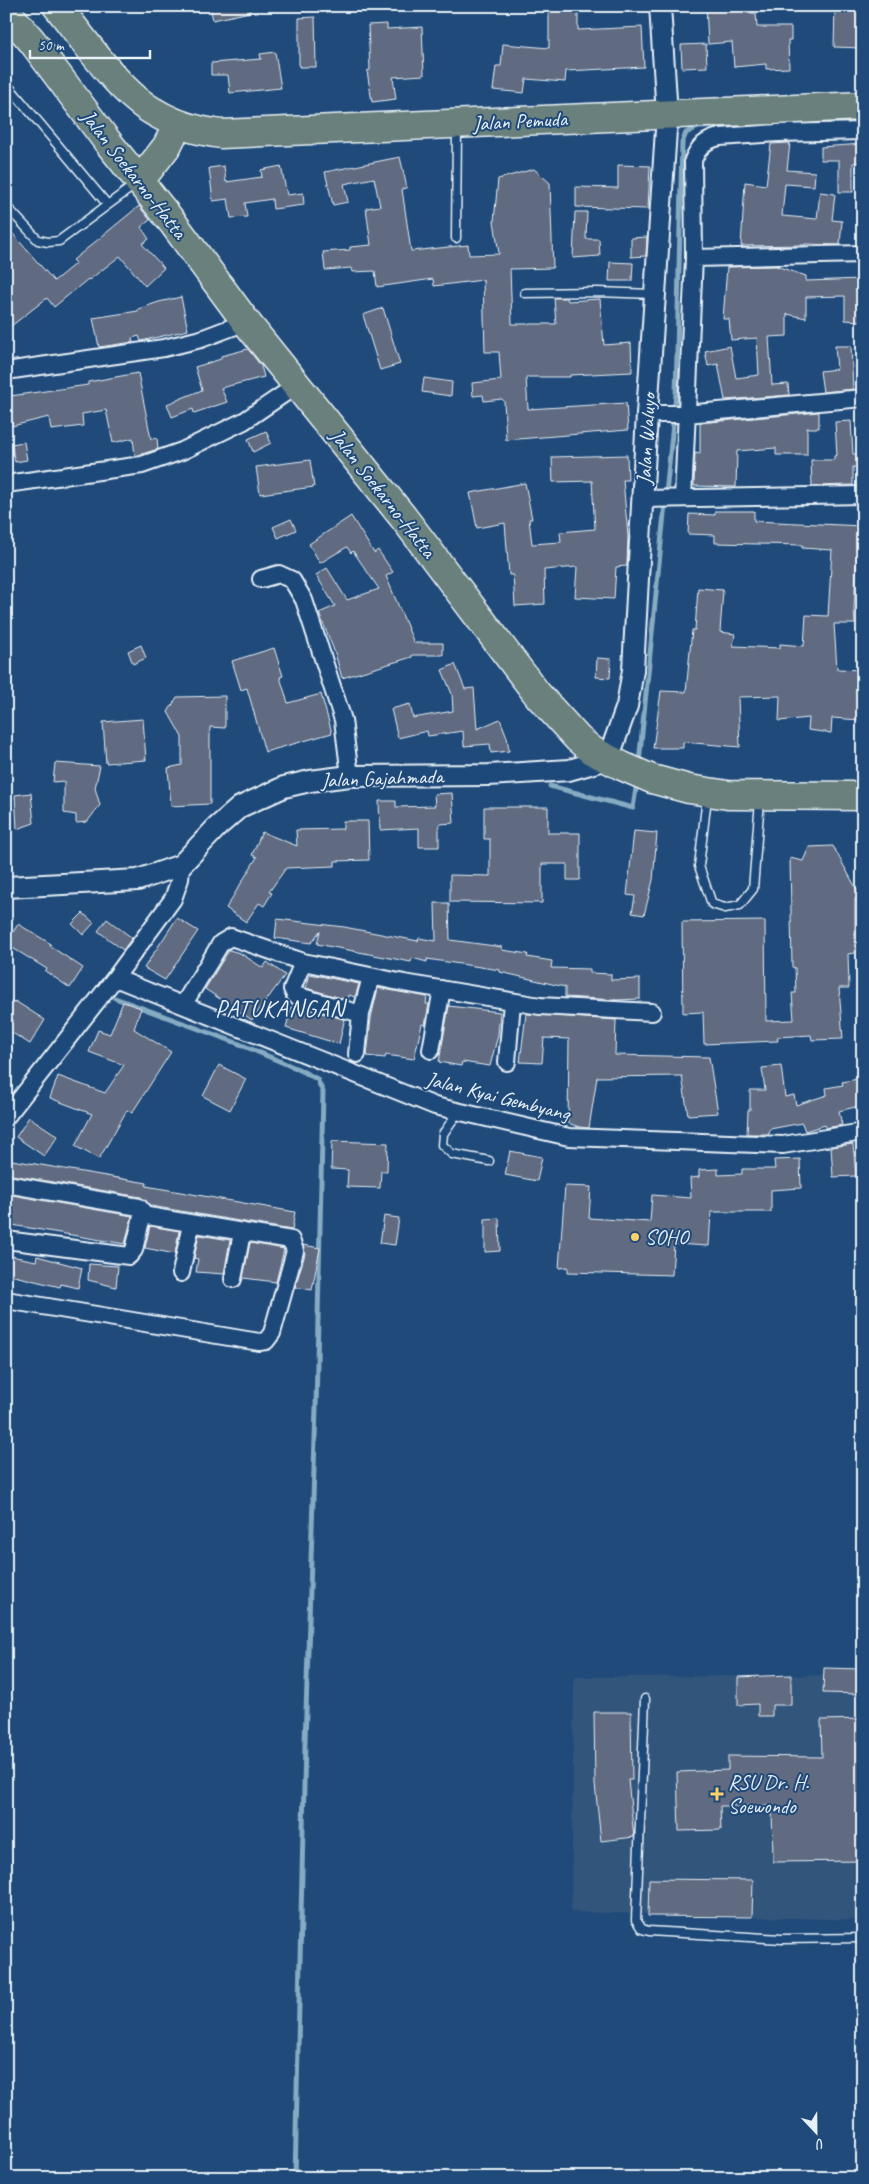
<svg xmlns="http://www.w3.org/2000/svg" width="869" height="2184" viewBox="0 0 869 2184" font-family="Caveat,sans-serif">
	<rect width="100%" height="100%" fill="#1f4a7a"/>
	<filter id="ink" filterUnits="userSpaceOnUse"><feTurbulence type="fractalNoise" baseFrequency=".02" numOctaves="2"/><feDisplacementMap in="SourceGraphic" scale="10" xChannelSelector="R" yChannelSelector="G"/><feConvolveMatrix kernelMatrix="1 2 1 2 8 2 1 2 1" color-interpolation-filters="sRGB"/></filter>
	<g filter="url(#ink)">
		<path fill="#32547c" d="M863 1675V1920L571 1912 574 1677Z"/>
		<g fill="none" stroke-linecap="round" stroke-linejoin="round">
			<path stroke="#86abc2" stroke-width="5" d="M639 763 676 394 682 143 686 133 698 127 778 125
				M550 786 633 808 637 782
				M115 998 237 1043 298 1069 317 1079 323 1092 316 1408 305 1742 295 2178"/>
		</g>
		<path fill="#606b81" stroke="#e8f1f8" d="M210 6H250V12L213 20Z
			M549 6H578V30L642 27 644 67 566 71 565 82 526 79 524 93 493 90 496 66H501L503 44 549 48Z
			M706 6H750L751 13H756L757 27H791V40H788L789 68 766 69V64L734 67 732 42 708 44Z
			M835 6H863V48L834 47Z
			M315 17 316 67H299V18Z
			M387 24V29L422 27 424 75 393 77 396 99 372 102 367 71 370 70 368 25Z
			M706 44 707 67 682 68 681 45Z
			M275 52 281 88 230 93 228 75H211V63L261 59 260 54Z
			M790 143 787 170 815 172 814 186 785 184 782 216 817 219 820 192 835 194 832 220 842 221 840 245 805 244V245L741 246 745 182 766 185 771 144Z
			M863 144V162L853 163V192H839V160H821V147Z
			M400 157 407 188 402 189 411 251 468 245 469 255 499 254 494 221 498 179 534 169 550 183 553 268 510 269 512 324H556L554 298H567L568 301 600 299 604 345 631 343 632 372 570 375V377H526L528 409 626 403 628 430 506 440 504 401 502 399 484 401 483 395 473 396 472 383 501 380 499 352H485L483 280 434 286 433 279 377 287 375 271 352 272 351 268 325 270 323 252 350 250V247L371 245 366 208 380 206 374 178 344 184 348 202 333 205 325 172Z
			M618 165 650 166 648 209 576 207V187L618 188Z
			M224 166 226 182 262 177 261 170 281 166 287 195 303 193 304 205 273 209 272 199 245 203 247 217 231 218 228 199 213 201 209 168Z
			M139 206 150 220 141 227 149 239 142 244 164 268 145 286 120 256 89 280 88 279 54 307 47 298 6 330V226L54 281 76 263 73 260Z
			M575 212H587L586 239H599L600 256 573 258Z
			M647 237 646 256 631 257V238Z
			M610 262 633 263 632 281H609Z
			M776 266 806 276V281L862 279 860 321 845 320V296L806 297V318L787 314V336L769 337 772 385 788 384 789 395 725 400 718 364 708 366 705 351 730 346 736 378 759 375 757 338 731 340 729 319H723L727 267Z
			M181 297 188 330 141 341 139 336 132 338 133 342 99 347 93 318 138 311V309L159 302Z
			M383 308 400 364 380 370 363 315Z
			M835 346H851L853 389 823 392 820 371 837 369Z
			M248 349 261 366 264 377 221 388 227 402 194 413 193 409 172 417 167 404 202 390 195 367 221 359V356Z
			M138 373 151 439 157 438 158 449 135 456 133 438 113 443 106 410 82 414 83 426 51 430 49 417 12 426 10 396 88 385V382Z
			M424 378 452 382 451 396 422 392Z
			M819 412V428H807V455H776V448L737 451 736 487 694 486 695 453 700 454V423Z
			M851 421 853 454H857L858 467H853V485L812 486 811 460H834V456L837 455 835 422Z
			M266 431 271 443 253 452 248 439Z
			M24 442 27 460 15 462 11 444Z
			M627 455 628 480H623L628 536 627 566 616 567 614 599 575 597 577 567 544 570 545 604 515 606 513 575H509L505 523 477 528 470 493 525 483 532 519H529L532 544 561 542 560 532 595 529 592 481 553 482 552 457Z
			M310 460 314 487 260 494 256 467Z
			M715 511H754V521L863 526V553H857L854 609 855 624H834L837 669 862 670 860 720 832 718 831 733 808 730 809 718 779 721 780 696 738 697 740 747 683 742V748H653L661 691 686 692 692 630H695L698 588 723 590 720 632 735 634 733 646 780 648V644L804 646 806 615 828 616 832 550 802 548 803 545 715 543V535L688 534 689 514 715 515Z
			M351 516 374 553 378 550 393 572 386 576 414 643H443V655H412V657L342 678 335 653 319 613 335 606 316 575 327 568 347 600 379 589 353 551 351 553 347 547 320 563 309 544Z
			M291 519 296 530 278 538 273 527Z
			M141 645 146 658 133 664 128 651Z
			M274 648 283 676 280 677 288 703 321 694 332 733 265 752 247 688 241 690 232 661Z
			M597 658 611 659 610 678 596 677Z
			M455 664 465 689 474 688 477 729 500 719 507 737 509 751 491 753 490 744 464 746 463 731 428 736 427 731 398 738 391 709 410 704 413 718 453 711 452 694 442 670Z
			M225 696V728L210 727V804L171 806 168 768 182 765V737L168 712 177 697Z
			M143 719 146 760 106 763 103 722Z
			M55 763 100 766 95 788 100 805 87 822 76 823V815L64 813V781L53 782Z
			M31 793 34 823 17 829 15 795Z
			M452 793 454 823 439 824V847H419V828L380 830 379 801H396V807L435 806 434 794Z
			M484 807H548V833H580V880H567V864H542V903L450 902V875L490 876V839H484Z
			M343 821H368L369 860 335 861V866L286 868 269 892 272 893 264 906 259 903 246 922 226 908 257 857 252 855 262 832 297 846 296 830 343 829Z
			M634 831 657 833 653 880 644 915 632 913 635 896 627 895Z
			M833 846 862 899H855V953L848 954 849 988H839L843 1039 812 1040 811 1035 777 1037 778 1041 704 1044 703 1012 683 1013 682 922 765 921 766 1021 794 1020 792 993H796L795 968 792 967 790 858 803 861 809 847Z
			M435 903H449L450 940 502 947V950L528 954 527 957 552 961 551 968 590 969V973L611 974V980L640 979V999L617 1000 565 997V987L500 972V970L427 959V962L412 958 411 962 317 944 320 931 311 943 275 938 277 919 344 927 418 941 419 938 436 941Z
			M83 913 94 923 83 935 72 924Z
			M177 918 198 931 165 980 144 968Z
			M107 919 132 938 123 950 98 931Z
			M18 924 51 944 50 946 83 968 70 988 45 971 47 969 6 944Z
			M229 950 240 953 263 968 267 962 285 975 252 1020 205 989Z
			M310 974 359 984 355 997 349 995 348 1000 306 988Z
			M378 988 427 997 426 1004H429L425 1025 422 1024 414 1059 386 1055 385 1058 367 1056 371 1018Z
			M6 998 14 1003 15 1001 45 1020 30 1044 6 1029Z
			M123 1002 141 1008 134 1029 171 1052 132 1113 127 1110 99 1159 75 1146 92 1114 50 1098 58 1076 105 1093 124 1065 89 1052 98 1030 110 1034Z
			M449 1006 500 1012 498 1035 490 1066 462 1062 461 1066 439 1062Z
			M291 1007 301 1010V1007L343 1019 344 1022 339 1044 286 1028Z
			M526 1014 616 1020 615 1055 709 1057 718 1113 688 1115 682 1076 597 1077 589 1128 579 1127 568 1123 569 1039 544 1038 542 1063 520 1062Z
			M219 1065 246 1079 230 1110 203 1096Z
			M781 1066 785 1097 794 1095 796 1105 827 1095 826 1088 843 1085 842 1082 863 1078V1105L839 1111 842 1125 825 1128V1125L805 1131 802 1123 770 1129 769 1134H747L748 1110H750V1090H765L762 1068Z
			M29 1117 58 1136 44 1156 16 1137Z
			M332 1141 388 1143 387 1171H381L380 1188 347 1187 348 1170 331 1169Z
			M853 1144 856 1176 833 1177 831 1147Z
			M510 1151 542 1157 537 1181 505 1175Z
			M6 1159 147 1183 146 1186 295 1212 292 1230 151 1206 141 1197 6 1174Z
			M800 1159 801 1188 771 1190V1212H711L709 1246 674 1244 672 1275 568 1272V1267L559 1268 565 1186 591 1187 589 1218 650 1222 652 1195 691 1198 690 1178 699 1177V1170L718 1169V1175L742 1174V1169H775L774 1160Z
			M6 1194 132 1216 125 1244 6 1224Z
			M384 1216 399 1218 395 1245 380 1243Z
			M499 1218 500 1251 485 1252V1219Z
			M150 1226 179 1231 175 1254 145 1248Z
			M199 1235 230 1240 224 1274 196 1272 198 1259 194 1258Z
			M250 1243 284 1249 276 1282 243 1278Z
			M303 1245 320 1248 312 1290 295 1287 305 1254Z
			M6 1255 36 1261 37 1256 82 1268 78 1288 61 1284 60 1287 6 1274Z
			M89 1264 118 1266 116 1287 88 1280Z
			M824 1668 863 1669V1694L823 1693Z
			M791 1675V1705H772V1716H758V1704L738 1705V1677Z
			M594 1712H631L632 1780H628L634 1837 601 1841 595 1784Z
			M863 1719V1861L773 1862 772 1806H720L721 1830 679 1831 677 1772 728 1770V1756L822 1757 821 1720Z
			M649 1879 753 1880 752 1917 648 1916Z"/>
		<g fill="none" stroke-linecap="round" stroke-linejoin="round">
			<g stroke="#e8f1f8" stroke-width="11">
				<path id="service" d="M6 83 107 204
					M6 206 38 240 48 242 59 241 136 184
					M456 238 457 128
					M525 293 598 292 653 294
					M707 797 699 866 712 904 725 908 740 905 753 889 760 800
					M458 1112 443 1134 442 1145 452 1154 489 1161
					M645 1699 636 1920 642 1929 649 1931 782 1939 863 1938"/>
			</g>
			<g stroke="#e8f1f8" stroke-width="20">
				<path id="minor" d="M694 258 863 254
					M6 371 164 348 201 339 246 322
					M647 414H686L863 398
					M6 484 142 465 182 451 244 421 297 385
					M683 498 694 258 693 160C699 146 706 140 720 137L778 133 863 131
					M642 499 863 495
					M261 579 279 574 292 580 304 600 343 720 350 776
					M303 962 292 989 295 995 361 1014
					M115 978 435 1106 569 1137 783 1145 863 1132
					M183 1005 221 943 231 937 303 962 404 983 540 1006 652 1012
					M431 1050 442 989
					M357 1054 361 1014 371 977
					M507 1062 512 1002
					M6 1117 115 978 173 899 180 879 181 865
					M6 1184 139 1207 143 1212 134 1250 129 1256 6 1240
					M181 1273 191 1224
					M233 1279 242 1233
					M6 1300 259 1342 266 1341 272 1333 295 1251 291 1240 142 1215"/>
			</g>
			<g stroke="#e8f1f8" stroke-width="24">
				<path id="tertiary" d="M6 887 138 880 181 865 217 827 240 807 284 787 310 781 350 776 489 775 569 770 608 759 627 706 633 670 647 414 667 115 660 6"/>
			</g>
			<g stroke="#e8f1f8" stroke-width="31">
				<path id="trunk" d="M57 6C84 39 119 93 156 113 176 125 198 131 221 134L863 106
					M6 11 32 41 107 141 173 223 246 322 403 517 538 695 578 739 593 751 622 766 652 779 689 789 728 795 863 796
					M139 182 167 146 178 124"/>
			</g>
			<use href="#service" stroke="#1f4a7a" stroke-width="8"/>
			<use href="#minor" stroke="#1f4a7a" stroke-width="16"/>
			<use href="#tertiary" stroke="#1f4a7a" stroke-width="20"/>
			<use href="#trunk" stroke="#6a807c" stroke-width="28"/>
		</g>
	</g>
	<g fill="#ffd166" stroke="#1f4a7a" stroke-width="2">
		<circle cx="635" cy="1237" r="5"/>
		<path d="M714.5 1786.5h5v5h5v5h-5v5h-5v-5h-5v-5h5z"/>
	</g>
	<g text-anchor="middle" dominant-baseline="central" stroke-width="4" stroke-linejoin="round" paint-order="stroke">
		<g font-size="21" fill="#e8f1f8" stroke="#1f4a7a">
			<text transform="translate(520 121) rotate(-3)">Jalan Pemuda</text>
			<text transform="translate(134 174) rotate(52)">Jalan Soekarno-Hatta</text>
			<text transform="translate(646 439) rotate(-87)">Jalan Waluyo</text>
			<text transform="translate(383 493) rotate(52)">Jalan Soekarno-Hatta</text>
			<text transform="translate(382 778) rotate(-2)">Jalan Gajahmada</text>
			<text transform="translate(498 1096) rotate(14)">Jalan Kyai Gembyang</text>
		</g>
		<g font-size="21" fill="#e8f1f8" stroke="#1f4a7a" text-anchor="start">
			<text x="645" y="1237">SOHO</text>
			<text x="728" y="1782">RSU Dr. H.<tspan x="728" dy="24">Soewondo</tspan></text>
		</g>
		<g font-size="24" letter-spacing="1" fill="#e8f1f8" stroke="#1f4a7a">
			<text x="280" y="1008">PATUKANGAN</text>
		</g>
	</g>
	<rect width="869" height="2184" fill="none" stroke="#1f4a7a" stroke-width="25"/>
	<rect x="12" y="12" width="844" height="2159" fill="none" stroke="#e8f1f8" stroke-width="2" filter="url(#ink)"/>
	<g transform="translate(816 2132) rotate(158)" stroke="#1f4a7a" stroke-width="4" paint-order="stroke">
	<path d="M0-4L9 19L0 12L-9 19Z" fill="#e8f1f8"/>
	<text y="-8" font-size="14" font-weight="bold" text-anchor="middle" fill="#e8f1f8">U</text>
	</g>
	<path d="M30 50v8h120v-8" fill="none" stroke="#e8f1f8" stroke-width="2.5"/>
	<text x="38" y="50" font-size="15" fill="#e8f1f8" stroke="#1f4a7a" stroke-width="4" paint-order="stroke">50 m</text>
</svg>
